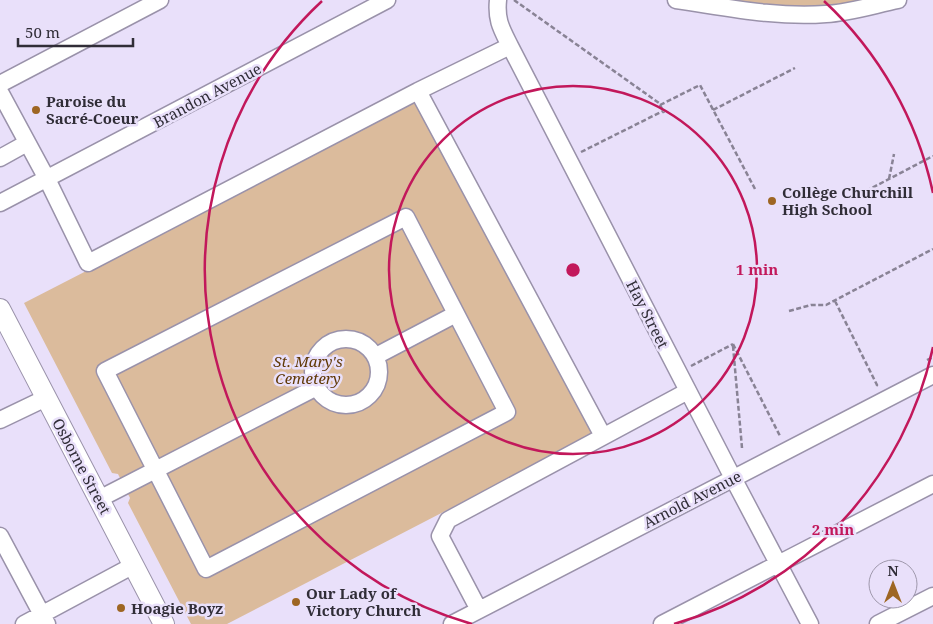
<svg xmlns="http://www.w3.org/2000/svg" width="933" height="624" viewBox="0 0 933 624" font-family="'Noto Serif',serif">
	<rect width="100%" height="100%" fill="#e9e0fa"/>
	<path fill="#dbbb9c" d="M676 0H898L827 14Z
		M419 100 594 434 227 624H191L128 503 130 498 118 474 112 473 24 303Z"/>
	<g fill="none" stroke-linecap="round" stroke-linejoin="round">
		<g stroke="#9a92aa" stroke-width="19">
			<path id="minor" d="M498 0C496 20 501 28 510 46L733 478 810 624
				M676 0C725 7 776 18 826 14 849 13 874 5 898 0
				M0 84 160 0
				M418 91 603 436
				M0 92 47 179 88 263 418 91 510 46
				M0 158 27 143
				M0 203 387 0
				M406 217 507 412 206 569 105 371Z
				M313 372a33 33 0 1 1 66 0a33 33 0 1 1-66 0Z
				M376 356 456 314
				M0 420 46 398
				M99 499 317 387
				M0 536 47 624
				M479 610 440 536 448 520 688 391
				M24 624 134 565
				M452 624 933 375
				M662 624 933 484
				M878 624 933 596"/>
		</g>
		<g stroke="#9a92aa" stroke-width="22">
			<path id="major" d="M0 309 164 624"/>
		</g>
		<path stroke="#898395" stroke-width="2.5" stroke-dasharray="5 2.5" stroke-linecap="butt" d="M514 0 659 103 664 113
			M660 105 700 85 755 189
			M713 110 795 68
			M581 152 663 111
			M889 179 894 154
			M866 191 933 156
			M835 301 877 385 876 386
			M789 311 811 305H826L933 249
			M733 344 780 436
			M733 346 742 448
			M927 360 933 357
			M691 366 733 344"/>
		<use href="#minor" stroke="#fff" stroke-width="16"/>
		<use href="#major" stroke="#fff" stroke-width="20"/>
	</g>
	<g fill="none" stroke="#c2185b" stroke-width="2.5">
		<circle cx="573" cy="270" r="184"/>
		<path d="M933 347A368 368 0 0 1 674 624M472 624A368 368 0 0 1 322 1M824 1A368 368 0 0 1 933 193"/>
	</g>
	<g fill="#9e6623" stroke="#e9e0fa" stroke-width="2">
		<circle cx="36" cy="110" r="5"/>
		<circle cx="772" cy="201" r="5"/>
		<circle cx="296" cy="602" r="5"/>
		<circle cx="121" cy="608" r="5"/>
	</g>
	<g text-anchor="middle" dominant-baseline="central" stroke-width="5" stroke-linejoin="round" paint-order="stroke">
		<g font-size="15" fill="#302d37" stroke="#e9e0fa">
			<text transform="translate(207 95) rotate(-28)">Brandon Avenue</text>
			<text transform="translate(648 314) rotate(63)">Hay Street</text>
			<text transform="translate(82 466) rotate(62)">Osborne Street</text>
			<text transform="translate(692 499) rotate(-27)">Arnold Avenue</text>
		</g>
		<g font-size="15" font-weight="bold" fill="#302d37" stroke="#e9e0fa" text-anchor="start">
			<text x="46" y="101">Paroise du<tspan x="46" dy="17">Sacré-Coeur</tspan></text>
			<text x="782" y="192">Collège Churchill<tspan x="782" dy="17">High School</tspan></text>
			<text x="306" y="593">Our Lady of<tspan x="306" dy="17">Victory Church</tspan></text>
			<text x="131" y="608">Hoagie Boyz</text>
		</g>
		<g font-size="15" font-style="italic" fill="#603906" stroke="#e9e0fa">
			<text x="308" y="361">St. Mary's<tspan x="308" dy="17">Cemetery</tspan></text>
		</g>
	</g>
	<circle cx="573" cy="270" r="8" fill="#c2185b" stroke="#e9e0fa" stroke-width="2.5"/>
	<g font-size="15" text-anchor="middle" font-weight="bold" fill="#c2185b" stroke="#e9e0fa" stroke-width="5" stroke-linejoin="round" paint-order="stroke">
		<text x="757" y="275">1 min</text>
		<text x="833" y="535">2 min</text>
	</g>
	<g transform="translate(893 584)"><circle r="24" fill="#e9e0fa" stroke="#9f98ac"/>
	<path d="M0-4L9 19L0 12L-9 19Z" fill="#9e6623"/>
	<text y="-8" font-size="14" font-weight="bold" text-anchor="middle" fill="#302d37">N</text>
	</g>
	<path d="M18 38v8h115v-8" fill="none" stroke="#302d37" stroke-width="2.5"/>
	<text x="25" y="38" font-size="15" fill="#302d37" stroke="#e9e0fa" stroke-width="4" paint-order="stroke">50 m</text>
</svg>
